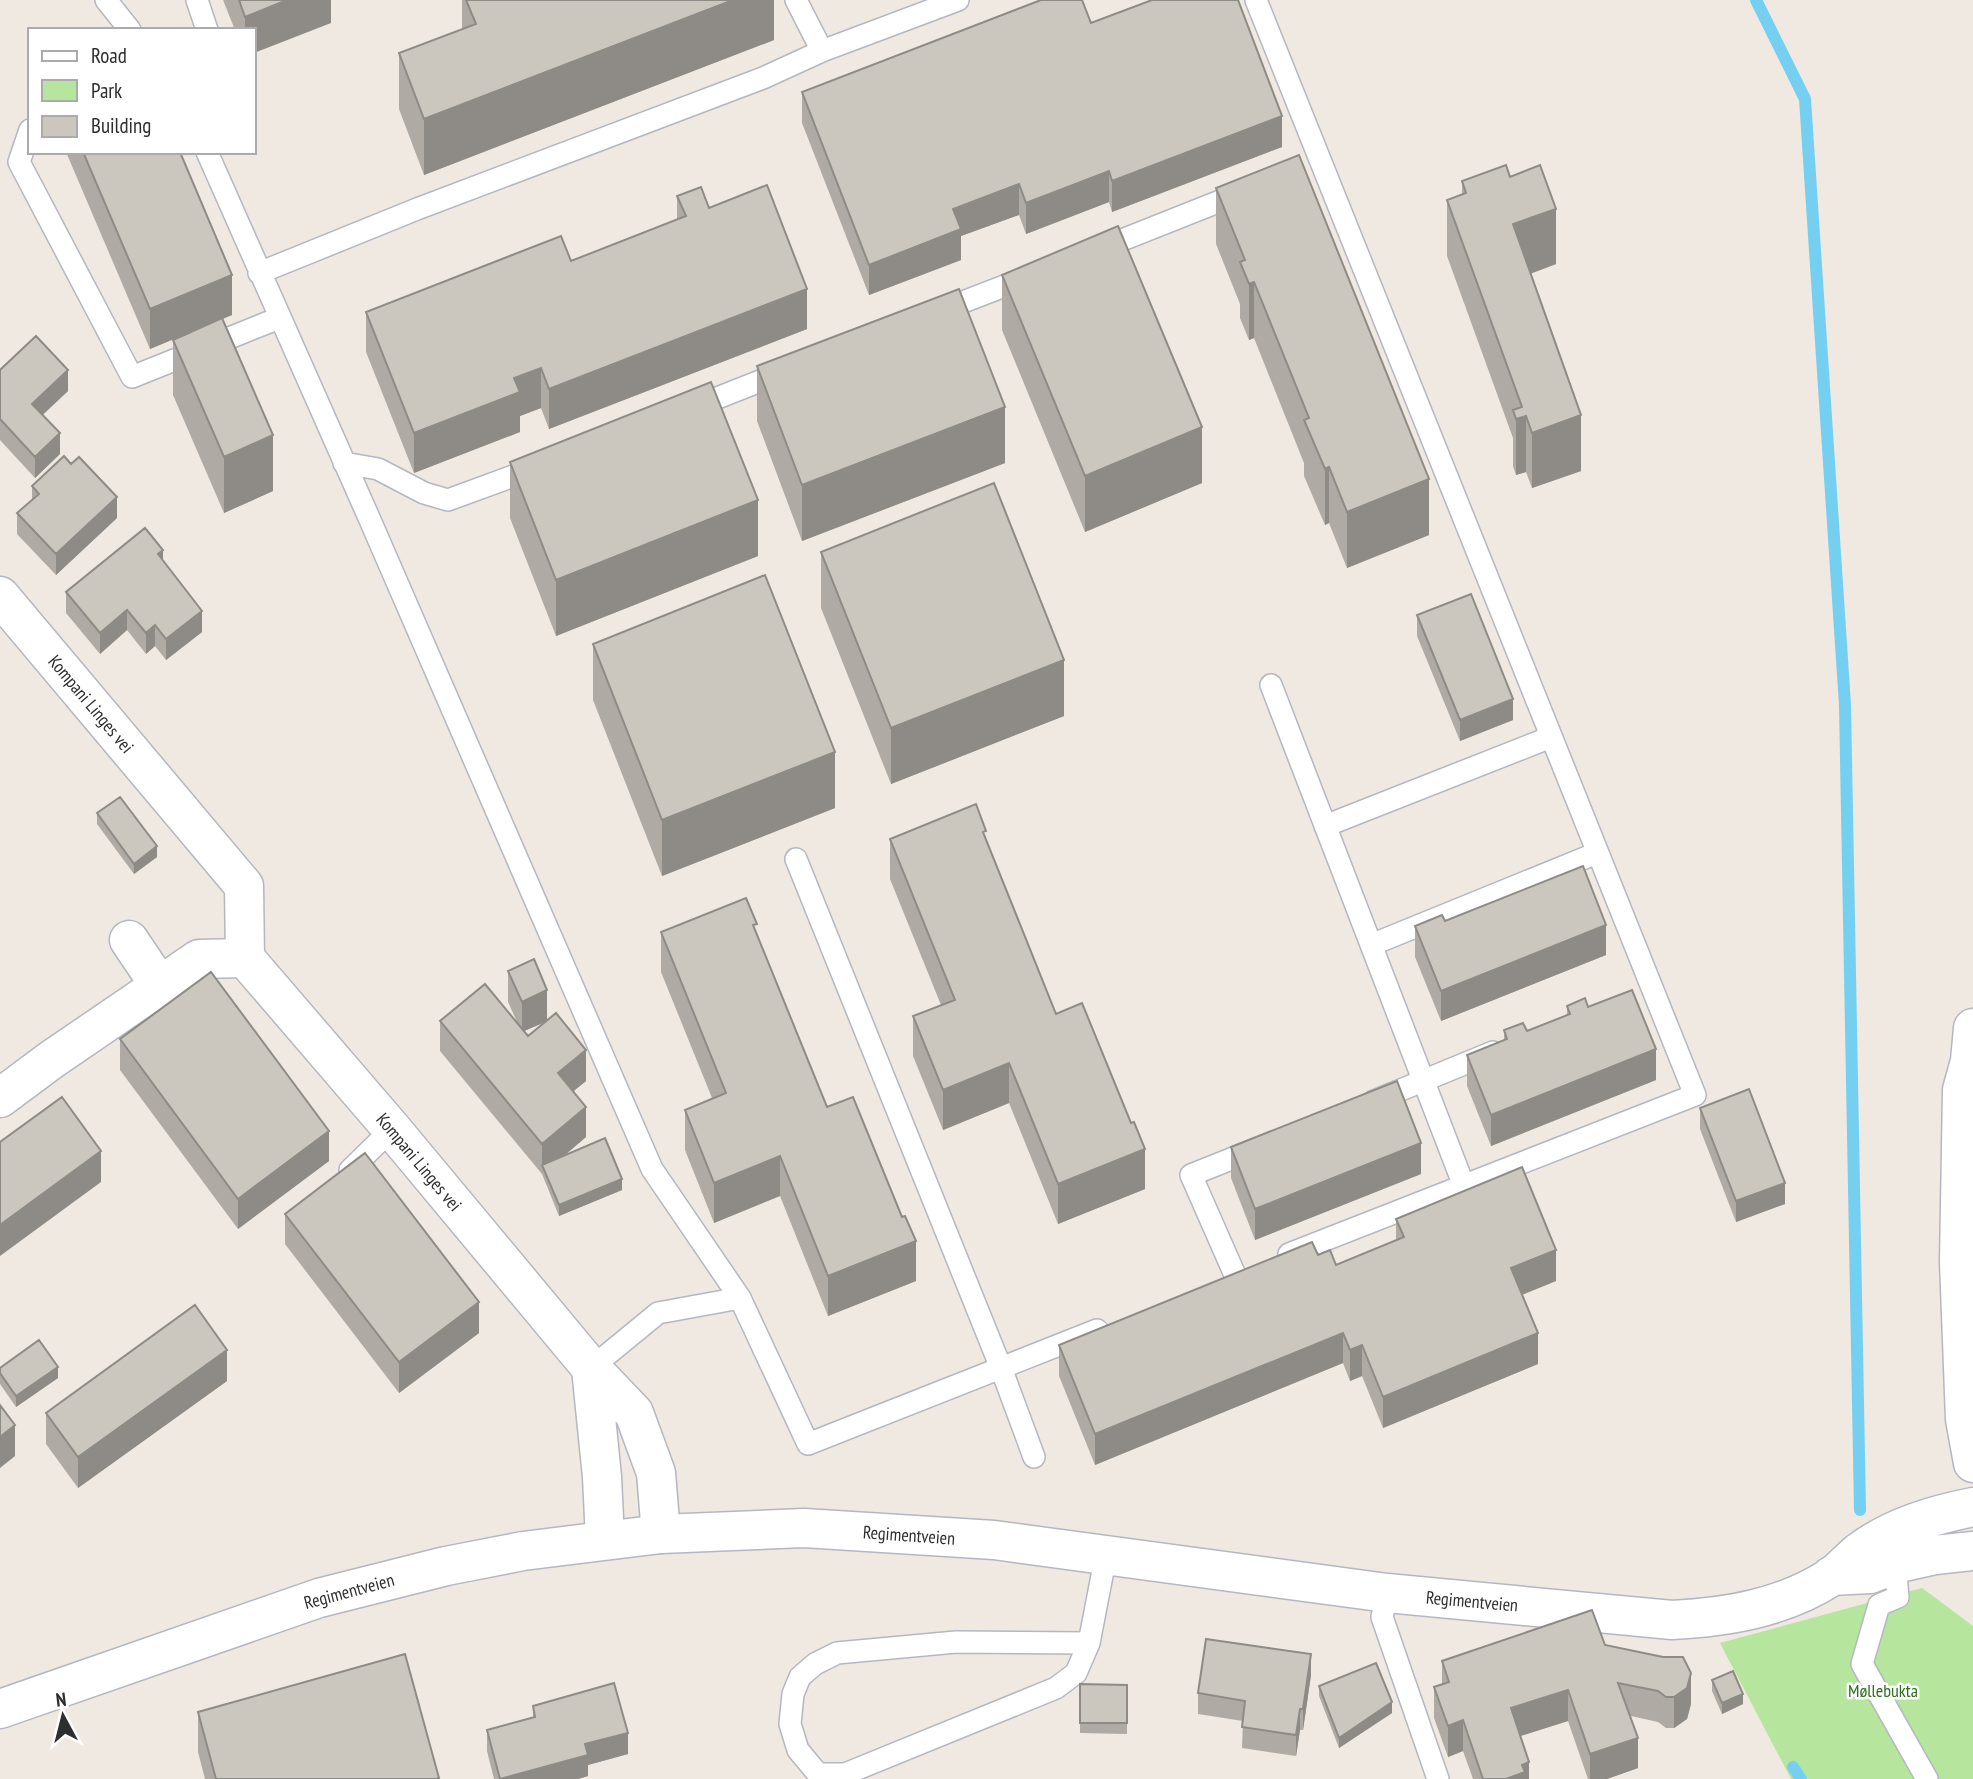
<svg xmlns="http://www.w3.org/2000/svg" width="1973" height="1779" viewBox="0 0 1973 1779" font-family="'PT Sans Narrow',sans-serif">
	<rect width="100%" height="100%" fill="#efe9e1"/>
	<path fill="#b6e59e" d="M1922 1588 1973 1626V1779H1791L1720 1643Z"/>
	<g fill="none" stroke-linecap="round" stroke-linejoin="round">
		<path stroke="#75cff0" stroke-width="12" d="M1756 0 1805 99 1845 705 1860 1510
			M1793 1767 1801 1779"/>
		<g stroke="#b4b7c1" stroke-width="24">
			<path id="lane" d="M106 0 130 30
				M197 0 207 30
				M796 0 822 51
				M1256 0 1695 1095 1289 1254
				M30 130 19 162 132 377 279 318
				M207 152 370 520 652 1169 740 1298 808 1444 1097 1330
				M1097 250 1243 192
				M259 273 417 209 763 78 822 51 958 0
				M937 312 1028 277
				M692 408 783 372
				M344 463 378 469 424 493 448 500 535 468
				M1271 685 1464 1186
				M1325 826 1551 737
				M796 859 1001 1368 1034 1457
				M1371 945 1597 853
				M1374 1101 1493 1052
				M350 1170 392 1129
				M1235 1275 1191 1175 1256 1149
				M591 1368 658 1313 740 1298
				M1892 1556 1895 1564 1898 1597 1879 1605 1862 1664 1927 1779
				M1387 1593 1382 1617 1438 1779
				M1089 1643 1076 1673 1056 1688 845 1774H818L798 1750 790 1724 793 1694 800 1677 815 1664 837 1653 956 1642 1089 1643 1106 1555"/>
		</g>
		<g stroke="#b4b7c1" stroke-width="41">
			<path id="street" d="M0 596 244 886 245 958
				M129 940 160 986
				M0 1098 51 1060 199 959 245 958 392 1129 591 1368 634 1413 656 1473 661 1534
				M591 1368 602 1477 605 1539"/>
		</g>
		<g stroke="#b4b7c1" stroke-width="41">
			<path id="secondary" d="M1973 1028 1970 1061 1962 1090 1959 1262 1965 1419 1973 1463
				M1831 1576 1870 1574 1895 1564 1935 1555 1973 1551
				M0 1709 319 1598 446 1566 523 1551 661 1534 804 1528 994 1540 1387 1593 1672 1620C1728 1617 1783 1608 1831 1577 1841 1570 1849 1560 1859 1552 1892 1527 1933 1515 1973 1507"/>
		</g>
		<use href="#lane" stroke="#fff" stroke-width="21"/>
		<use href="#street" stroke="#fff" stroke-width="38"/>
		<use href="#secondary" stroke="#fff" stroke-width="38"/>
	</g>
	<path fill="#afaba4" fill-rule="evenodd" d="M223 0H331V23L254 30H235Z
		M462 0H774V40L424 175 399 109V53L462 29Z
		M1091 23 1282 147 1112 212 1109 202 1026 234 1019 215 961 236V260L869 295 802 123V92Z
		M66 152H180L232 315 222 319 273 491 224 513 173 395V340L185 334 150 349Z
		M1510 177 1556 264 1530 274 1581 471 1532 488 1526 472 1516 475 1513 466V438L1447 256V200L1462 194V181Z
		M1216 188 1429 535 1347 568 1329 523 1325 525 1304 476V463L1254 338 1249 340 1240 318V304L1216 244Z
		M677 196 709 208 807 329 549 429 541 408 520 416V432L414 473 366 352V312L571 261 677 219Z
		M1002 275 1202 483 1085 532 1002 330Z
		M757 366 1005 463 802 541 757 421Z
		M0 370 68 391 42 415 60 454 35 478 0 440Z
		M510 462 758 556 556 636 510 518Z
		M32 486 117 518 56 575 17 534V513L32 500Z
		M821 552 1064 716 891 784 821 608Z
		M163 562 202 632 166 660 155 646 146 654 127 630 100 654 66 613V592Z
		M1417 615 1513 720 1460 741 1417 636Z
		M593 644 835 808 662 876 593 700Z
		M97 813 157 857 134 874 97 824Z
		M890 839 986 840 1056 1014 1145 1189 1058 1224 1009 1103 943 1130 913 1056V1016L941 1005 890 879Z
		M1445 921 1606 955 1441 1021 1415 957V926Z
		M661 932 757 934 827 1107 916 1281 828 1316 780 1196 714 1223 685 1150V1110L712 1098 661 972Z
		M508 971 547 1021 586 1081 574 1091 586 1137 565 1155 622 1190 559 1216 542 1174 440 1051V1021L518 1024 508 1002ZM546 1022 528 1036 524 1031Z
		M1567 1006 1588 1007 1656 1080 1491 1146 1467 1086V1055L1504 1041V1030L1527 1031 1567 1016Z
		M120 1039 329 1161 238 1229 120 1070Z
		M1700 1108 1785 1204 1736 1222 1700 1129Z
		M1231 1147 1421 1174 1255 1240 1231 1178Z
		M285 1214 479 1333 399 1393 285 1244Z
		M1396 1219 1556 1281 1522 1295 1538 1364 1383 1428 1362 1376 1350 1381 1343 1363 1095 1465 1059 1376V1345L1318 1255 1336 1265 1396 1240Z
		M0 1368 58 1378 16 1407 0 1384Z
		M227 1381 78 1488 46 1444V1413Z
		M1605 1645 1691 1704 1687 1719 1674 1728H1666L1658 1722 1631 1716 1638 1768 1607 1779H1588L1568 1721 1520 1736 1529 1779H1473L1463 1751 1448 1757 1434 1718V1687L1442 1684V1661Z
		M1311 1675 1303 1730H1300L1296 1756 1242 1748 1243 1721 1198 1714V1693Z
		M1712 1680 1743 1704 1722 1714 1712 1691Z
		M1080 1684 1127 1685V1734L1080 1733Z
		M1319 1686 1392 1713 1339 1748 1319 1696Z
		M533 1706 628 1754 588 1765V1776L578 1779H494L487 1751V1730L533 1717Z
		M198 1712 439 1779H205L198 1752Z"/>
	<path fill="#8e8b86" d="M287 0H331V23L254 53V30H245V17Z
		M733 0H774V40L424 175V119Z
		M1282 116V147L1112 212V181Z
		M1109 171V202L1026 234V203Z
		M1019 184V215L961 236V260L869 295V265L953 209Z
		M1556 209V264L1513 280V224Z
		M232 275V315L150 349V309Z
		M1254 282V338L1249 340V284Z
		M807 289V329L549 429V389Z
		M541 368V408L520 416V432L414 473V433L514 378Z
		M68 370V391L32 425V404Z
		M1005 407V463L802 541V485Z
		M1581 415V471L1532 488V433Z
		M1526 416V472L1516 475V419Z
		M1202 427V483L1085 532V476Z
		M60 433V454L35 478V457Z
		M273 435V491L224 513V457Z
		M1329 467V523L1325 525V469Z
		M1429 479V535L1347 568V512Z
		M117 497V518L56 575V554Z
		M758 500V556L556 636V580Z
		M163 550V571L158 554Z
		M127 610V630L100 654V633Z
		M202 611V632L166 660V639Z
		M155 625V646L146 654V633Z
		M1064 660V716L891 784V728Z
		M1513 699V720L1460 741V720Z
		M835 752V808L662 876V820Z
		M157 846V857L134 874V864Z
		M1606 925V955L1441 1021V991Z
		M547 990V1021L522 1032V1002Z
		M1656 1049V1080L1491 1146V1115Z
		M586 1050V1081L558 1103V1073Z
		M1009 1063V1103L943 1130V1090Z
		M586 1107V1137L545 1172 542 1165V1175V1144Z
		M329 1131V1161L238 1229V1199Z
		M1421 1143V1174L1255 1240V1209Z
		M1145 1149V1189L1058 1224V1184Z
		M101 1151V1182L0 1256V1225Z
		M780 1156V1196L714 1223V1183Z
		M622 1179V1190L559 1216V1205Z
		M1785 1183V1204L1736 1222V1201Z
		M916 1241V1281L828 1316V1276Z
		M1556 1250V1281L1511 1299V1268Z
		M479 1302V1333L399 1393V1362Z
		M1343 1333V1363L1095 1465V1434Z
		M1538 1333V1364L1383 1428V1397Z
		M1362 1345V1376L1350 1381V1350Z
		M227 1350V1381L78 1488V1457Z
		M58 1367V1378L16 1407V1396Z
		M15 1425V1456L0 1468V1437Z
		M1311 1654V1675L1303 1730V1709Z
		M1691 1673V1704L1687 1719 1674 1728V1697Z
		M1568 1690V1721L1511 1739V1708Z
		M1743 1694V1704L1722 1714V1703Z
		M1392 1702V1713L1339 1748V1738Z
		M1300 1709V1730L1296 1756V1735Z
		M1463 1720V1751L1448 1757V1726Z
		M628 1733V1754L588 1765V1776L578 1779H501L585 1744Z
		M1638 1738V1768L1607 1779H1590V1754Z
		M1529 1762V1779H1506L1522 1765Z"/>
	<path fill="#cbc7bf" stroke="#8e8b86" stroke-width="2" d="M239 0H287L245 17Z
		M466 0H733L424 119 399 53 476 24Z
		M1041 0H1082L1091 23 1152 0H1238L1282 116 1112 181 1109 171 1026 203 1019 184 953 209 961 229 869 265 802 92Z
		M83 152H180L232 275 150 309Z
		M1299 155 1429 479 1347 512 1329 467 1325 469 1304 420 1309 418 1254 282 1249 284 1240 262 1245 260 1216 188Z
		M1506 165 1510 177 1540 165 1556 209 1513 224 1581 415 1532 433 1526 416 1516 419 1513 410 1522 407 1447 200 1466 193 1462 181Z
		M767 185 807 289 549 389 541 368 514 378 520 392 414 433 366 312 561 236 571 261 686 216 677 196 701 187 709 208Z
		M1118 226 1202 427 1085 476 1002 275Z
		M959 289 1005 407 802 485 757 366Z
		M222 318 273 435 224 457 173 340Z
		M36 336 68 370 32 404 60 433 35 457 0 419V370Z
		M711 382 758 500 556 580 510 462Z
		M64 456 71 464 79 457 117 497 56 554 17 513 39 494 32 486Z
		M994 483 1064 660 891 728 821 552Z
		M145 528 163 550 158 554 202 611 166 639 155 625 146 633 127 610 100 633 66 592Z
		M765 575 835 752 662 820 593 644Z
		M1471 594 1513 699 1460 720 1417 615Z
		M120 797 157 846 134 864 97 813Z
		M976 804 986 831 983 832 1056 1014 1082 1003 1131 1123 1134 1122 1145 1149 1058 1184 1009 1063 943 1090 913 1016 955 1000 890 839Z
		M1583 866 1606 925 1441 991 1415 926 1442 915 1445 921Z
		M746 898 757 924 753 925 827 1107 853 1097 902 1217 905 1216 916 1241 828 1276 780 1156 714 1183 685 1110 726 1093 661 932Z
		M534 959 547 990 522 1002 508 971Z
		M211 972 329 1131 238 1199 120 1039Z
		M485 984 528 1036 556 1013 586 1050 558 1073 586 1107 542 1144 440 1021Z
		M1632 990 1656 1049 1491 1115 1467 1055 1507 1039 1504 1030 1523 1023 1527 1031 1570 1014 1567 1006 1585 998 1588 1007Z
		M1397 1081 1421 1143 1255 1209 1231 1147Z
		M1749 1089 1785 1183 1736 1201 1700 1108Z
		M62 1097 101 1151 0 1225V1142Z
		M605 1138 622 1179 559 1205 542 1165Z
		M365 1153 479 1302 399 1362 285 1214Z
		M1522 1167 1556 1250 1511 1268 1538 1333 1383 1397 1362 1345 1350 1350 1343 1333 1095 1434 1059 1345 1312 1242 1318 1255 1330 1250 1336 1265 1404 1237 1396 1219Z
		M195 1305 227 1350 78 1457 46 1413Z
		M39 1340 58 1367 16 1396 0 1373V1368Z
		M0 1405 15 1425 0 1437Z
		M1592 1610 1605 1645 1663 1657H1683L1691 1673 1687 1688 1674 1697H1666L1658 1691 1618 1683 1638 1738 1590 1754 1568 1690 1511 1708 1529 1762 1522 1765 1525 1772 1506 1779H1483L1463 1720 1448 1726 1434 1687 1449 1682 1442 1661Z
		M1206 1639 1311 1654 1303 1709H1300L1296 1735 1242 1727 1245 1701 1198 1693Z
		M405 1654 439 1778 436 1779H216L198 1712Z
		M1376 1663 1392 1702 1339 1738 1319 1686Z
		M1733 1671 1743 1694 1722 1703 1712 1680Z
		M614 1683 628 1733 585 1744 588 1755 500 1779 487 1730 535 1717 533 1706Z
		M1080 1684 1127 1685V1723H1080Z"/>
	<g text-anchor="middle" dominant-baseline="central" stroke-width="5" stroke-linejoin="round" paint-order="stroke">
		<g font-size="18" fill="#2e2e2e" stroke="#fff">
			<text transform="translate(91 704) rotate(50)">Kompani Linges vei</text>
			<text transform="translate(419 1162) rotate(50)">Kompani Linges vei</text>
			<text transform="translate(909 1535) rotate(4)">Regimentveien</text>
			<text transform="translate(349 1591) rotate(-15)">Regimentveien</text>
			<text transform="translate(1472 1601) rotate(5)">Regimentveien</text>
		</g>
		<g font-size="18" fill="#2c6e1b" stroke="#fff">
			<text x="1883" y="1690">Møllebukta</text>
		</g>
	</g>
	<rect x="28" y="28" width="228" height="126" fill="#ffffff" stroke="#ababab" stroke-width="2"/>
	<rect x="42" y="51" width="35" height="10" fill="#ffffff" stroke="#ababab" stroke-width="2"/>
	<text x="91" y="63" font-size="21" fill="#2e2e2e">Road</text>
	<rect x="42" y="80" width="35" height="21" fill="#b6e59e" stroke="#ababab" stroke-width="2"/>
	<text x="91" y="98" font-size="21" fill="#2e2e2e">Park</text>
	<rect x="42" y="116" width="35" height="21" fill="#cbc7bf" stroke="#ababab" stroke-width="2"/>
	<text x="91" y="133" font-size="21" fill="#2e2e2e">Building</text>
	<g transform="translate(63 1716) rotate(353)" stroke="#ffffff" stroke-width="5" paint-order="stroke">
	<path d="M0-5L12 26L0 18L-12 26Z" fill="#2e2e2e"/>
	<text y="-10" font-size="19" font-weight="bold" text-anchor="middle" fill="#2e2e2e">N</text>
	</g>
</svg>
